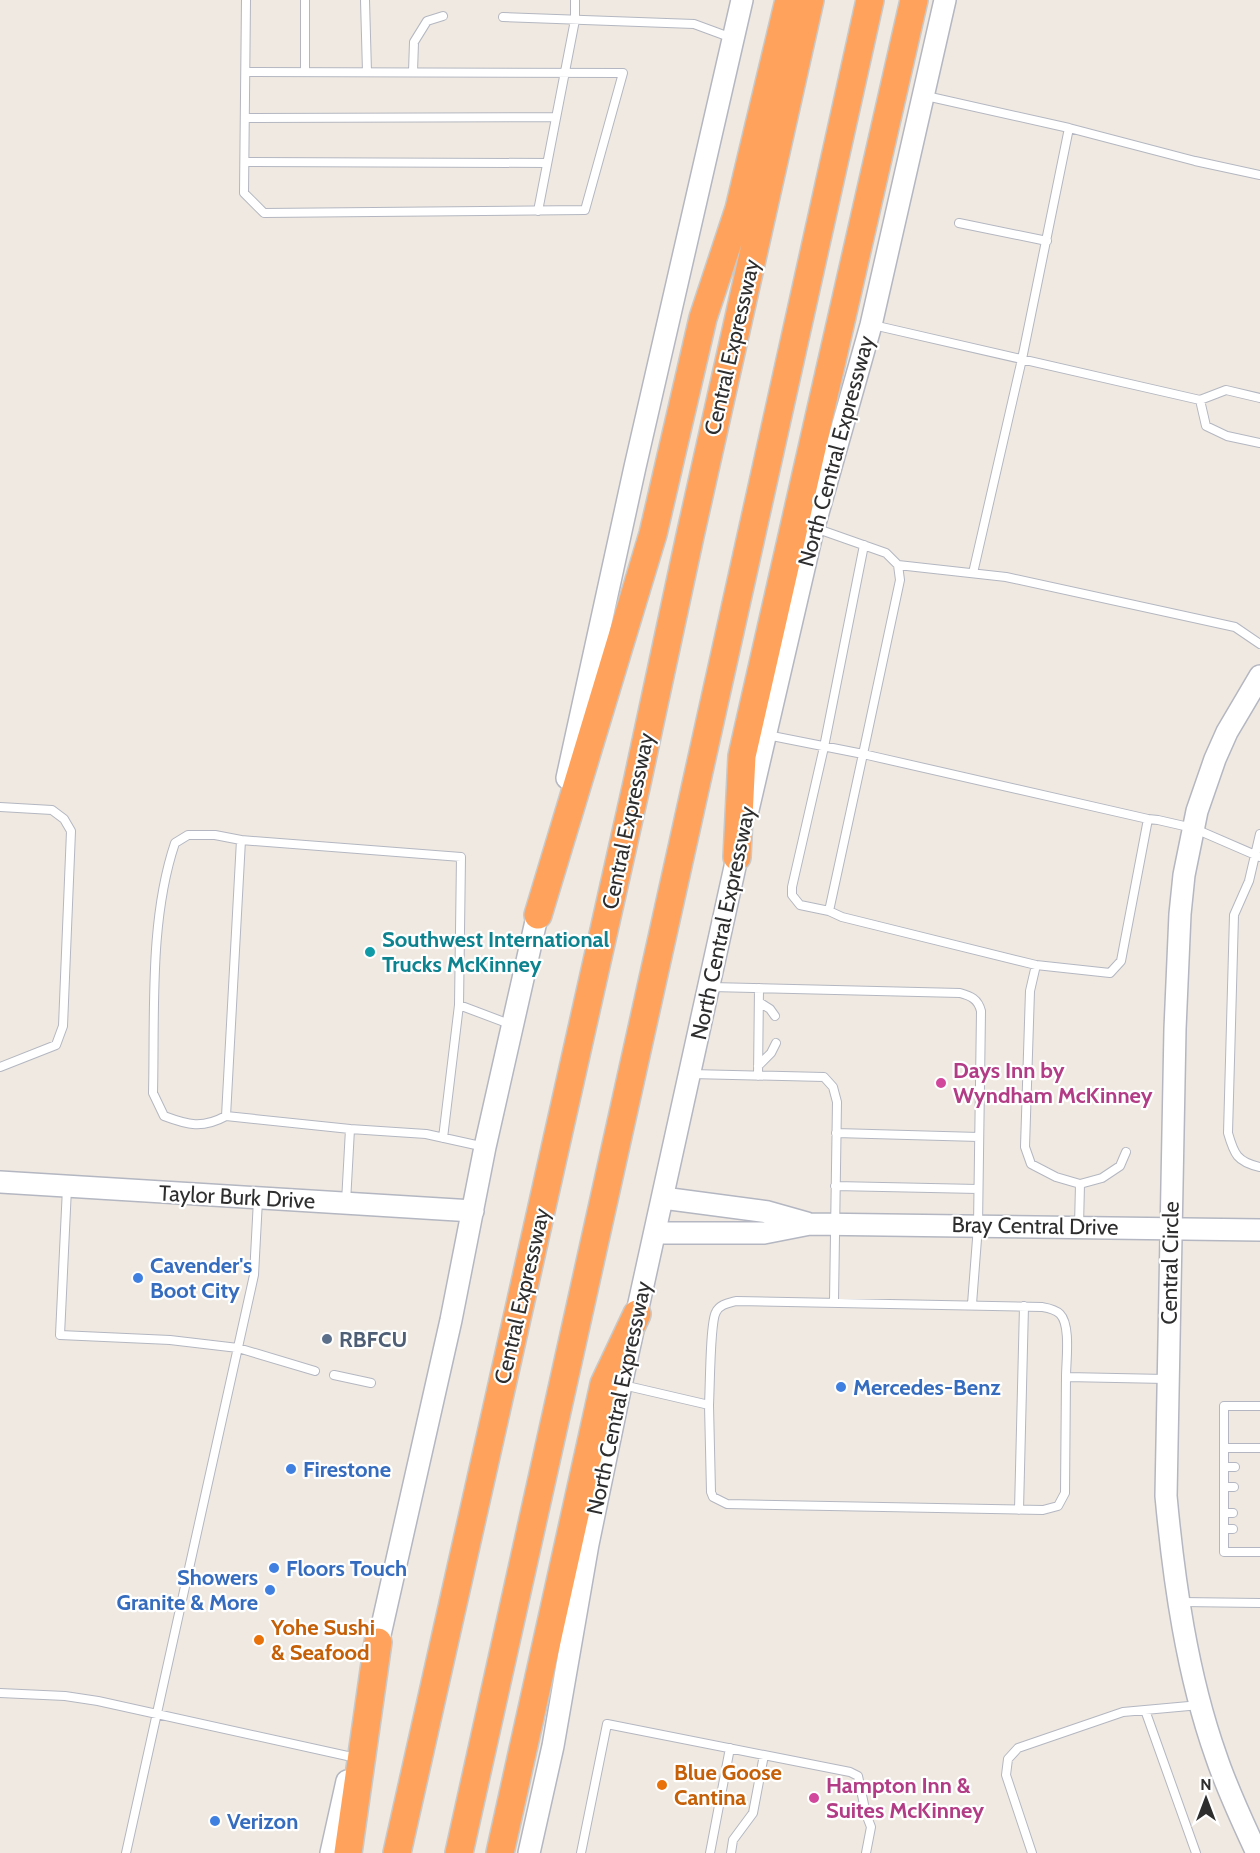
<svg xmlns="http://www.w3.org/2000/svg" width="1260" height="1853" viewBox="0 0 1260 1853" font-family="Cabin,sans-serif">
	<rect width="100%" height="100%" fill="#efe9e1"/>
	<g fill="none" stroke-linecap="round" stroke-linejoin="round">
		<g stroke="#b4b7c1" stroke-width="10">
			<path id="lane" d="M365 0 367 72
				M503 17 694 24 732 38
				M246 72 623 73 585 210 264 213 244 193 246 0
				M305 72V0
				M413 72 414 42 427 21 443 16
				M926 96 1069 128 1195 161 1260 175
				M246 118 556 117
				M245 162 547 163
				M538 211 575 20V0
				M959 223 1047 241
				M873 325 1200 400 1226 390 1260 398
				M1200 400 1206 426 1227 436 1260 443
				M815 528 886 553 898 565 900 580 863 754 1148 819
				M898 565 1006 577 1235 627 1260 644
				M973 573 1022 359 1069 128
				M767 735 863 754 829 911 842 917 1036 965 1110 973 1121 961 1148 819 1158 820 1193 828 1260 857
				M0 807 52 810 64 819 71 831 63 1026 56 1045 0 1067
				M1260 834 1249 881 1234 915 1228 1133C1234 1154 1237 1162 1260 1167
				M829 911 800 905 792 895V887L824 747 864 545
				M1036 965 1030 991 1025 1147 1031 1164 1056 1177 1080 1184 1079 1226
				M711 987 960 993C971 996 978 999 981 1011L978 1226 972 1304
				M759 1002 770 1009 775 1016
				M758 1066 771 1053 776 1043
				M691 1074 824 1077 833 1087 837 1102 834 1301
				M758 1076 759 988
				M226 1116C202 1129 188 1125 164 1116L153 1093C155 1012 149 920 175 843L188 835H215L241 840
				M350 1129 426 1134 485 1147
				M836 1133 979 1137
				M443 1138 459 1005
				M1080 1184 1102 1178 1120 1166 1126 1152
				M835 1186 978 1189
				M67 1188 60 1335 170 1340 238 1348 315 1371
				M346 1202 350 1129 226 1116 241 840 461 857 459 1005 512 1025
				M334 1375 371 1383
				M623 1385 709 1405C710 1388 710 1322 716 1312 720 1304 729 1303 736 1301L1042 1307C1048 1308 1055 1309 1060 1314 1071 1325 1066 1361 1066 1377L1166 1379
				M709 1405 711 1492 713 1497 727 1504 1043 1510 1058 1506 1065 1493 1066 1377
				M1260 1406H1224V1552H1260
				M1224 1448H1260
				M1224 1467H1235
				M1224 1487H1234
				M1019 1510 1024 1306
				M1224 1513H1233
				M1224 1529H1233
				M1181 1602 1260 1603
				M0 1693 65 1696 98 1701 352 1757
				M1145 1710 1196 1853
				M126 1853 254 1275 258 1200
				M581 1853 607 1724 764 1755
				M710 1853 730 1748
				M731 1853 733 1840 753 1813 764 1755 850 1772 858 1776 866 1814 871 1827 866 1853
				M1032 1853 1006 1775 1008 1759 1018 1748 1123 1712 1200 1705"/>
		</g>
		<g stroke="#b4b7c1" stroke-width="24">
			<path id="secondary" d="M567 778 635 467 742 0
				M748 810 812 534 871 325 945 0
				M0 1182 473 1211
				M663 1198 768 1212 807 1223
				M655 1233H764L810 1224 1260 1230
				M375 1657 451 1320 485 1147 541 899
				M331 1853 347 1781
				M529 1853 553 1746 588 1544 621 1385 740 844
				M1257 1853C1242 1821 1227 1789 1216 1756 1187 1674 1174 1582 1166 1496L1175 1029 1180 914 1184 875 1197 811 1215 759 1227 732 1260 676"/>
		</g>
		<g stroke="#c9c9c9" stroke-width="30">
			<path id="highway" d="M737 857 742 756 914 0
				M538 915 653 534 703 318 739 209 789 0
				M348 1853 378 1642
				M397 1853 637 783 690 536 810 0
				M459 1853 870 0
				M500 1853 604 1384 637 1314"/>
		</g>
		<use href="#lane" stroke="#fff" stroke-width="8"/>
		<use href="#secondary" stroke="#fff" stroke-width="21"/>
		<use href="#highway" stroke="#ffa35c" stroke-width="27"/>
	</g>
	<circle fill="#0f9aa8" stroke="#fff" stroke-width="2" cx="370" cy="952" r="6"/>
	<g fill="#d1479c" stroke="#fff" stroke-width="2">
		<circle cx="941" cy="1083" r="6"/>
		<circle cx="814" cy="1798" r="6"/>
	</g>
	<g fill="#3f7fe0" stroke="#fff" stroke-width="2">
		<circle cx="138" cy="1278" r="6"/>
		<circle cx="841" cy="1387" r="6"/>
		<circle cx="291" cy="1469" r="6"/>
		<circle cx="274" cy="1568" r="6"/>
		<circle cx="270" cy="1590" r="6"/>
		<circle cx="215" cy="1821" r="6"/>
	</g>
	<circle fill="#5c6f8a" stroke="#fff" stroke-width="2" cx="327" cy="1339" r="6"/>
	<g fill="#e8710a" stroke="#fff" stroke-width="2">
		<circle cx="259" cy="1640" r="6"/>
		<circle cx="662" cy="1785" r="6"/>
	</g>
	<g text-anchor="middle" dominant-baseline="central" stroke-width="4.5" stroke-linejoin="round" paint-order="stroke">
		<g font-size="22" fill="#2e2e2e" stroke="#fff">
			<text transform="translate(732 347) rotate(-77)">Central Expressway</text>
			<text transform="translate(836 451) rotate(-75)">North Central Expressway</text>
			<text transform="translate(628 821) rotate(-78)">Central Expressway</text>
			<text transform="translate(723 923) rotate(-78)">North Central Expressway</text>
			<text transform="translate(237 1197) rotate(3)">Taylor Burk Drive</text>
			<text transform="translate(1035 1226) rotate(1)">Bray Central Drive</text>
			<text transform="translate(1170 1263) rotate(-89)">Central Circle</text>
			<text transform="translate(522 1296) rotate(-77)">Central Expressway</text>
			<text transform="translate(619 1398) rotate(-78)">North Central Expressway</text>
		</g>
		<g font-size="22" font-weight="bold" fill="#0d838f" stroke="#fff" text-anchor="start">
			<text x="382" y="939">Southwest International<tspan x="382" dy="25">Trucks McKinney</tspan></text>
		</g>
		<g font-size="22" font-weight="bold" fill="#b23c85" stroke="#fff" text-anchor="start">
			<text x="953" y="1070">Days Inn by<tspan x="953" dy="25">Wyndham McKinney</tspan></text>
			<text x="826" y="1785">Hampton Inn &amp;<tspan x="826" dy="25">Suites McKinney</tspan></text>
		</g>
		<g font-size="22" font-weight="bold" fill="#366cbe" stroke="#fff" text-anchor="start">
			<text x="150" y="1265">Cavender's<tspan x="150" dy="25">Boot City</tspan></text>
			<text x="853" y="1387">Mercedes-Benz</text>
			<text x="303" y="1469">Firestone</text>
			<text x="286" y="1568">Floors Touch</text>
			<text x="258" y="1577" text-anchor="end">Showers<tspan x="258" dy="25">Granite &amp; More</tspan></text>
			<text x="227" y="1821">Verizon</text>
		</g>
		<g font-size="22" font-weight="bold" fill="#4e5e75" stroke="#fff" text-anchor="start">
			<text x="339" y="1339">RBFCU</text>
		</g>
		<g font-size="22" font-weight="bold" fill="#c56008" stroke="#fff" text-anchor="start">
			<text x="271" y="1627">Yohe Sushi<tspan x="271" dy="25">&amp; Seafood</tspan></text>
			<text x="674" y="1772">Blue Goose<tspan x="674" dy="25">Cantina</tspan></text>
		</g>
	</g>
	<g transform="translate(1206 1799)" stroke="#ffffff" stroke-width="4.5" paint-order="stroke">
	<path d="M0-4.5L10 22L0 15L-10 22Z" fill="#2e2e2e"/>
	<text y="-9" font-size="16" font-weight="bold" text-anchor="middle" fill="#2e2e2e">N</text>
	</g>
</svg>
